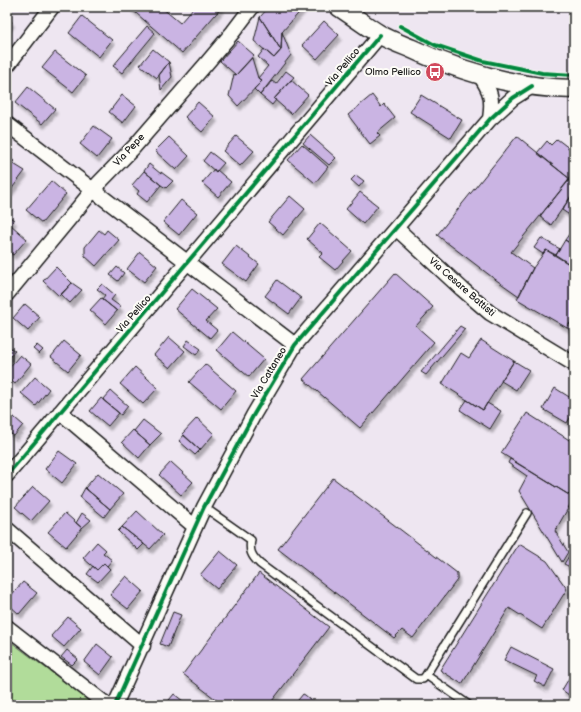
<svg xmlns="http://www.w3.org/2000/svg" width="581" height="712" viewBox="0 0 581 712" font-family="'Balsamiq Sans',sans-serif">
	<defs>
		<filter id="shadow"><feDropShadow dx="2.5" dy="4.5" stdDeviation="1" flood-color="#0004"/></filter>
	</defs>
	<rect width="100%" height="100%" fill="#eee6f1"/>
	<filter id="ink" filterUnits="userSpaceOnUse"><feTurbulence type="fractalNoise" baseFrequency=".025" numOctaves="2"/><feDisplacementMap in="SourceGraphic" scale="8" xChannelSelector="R" yChannelSelector="G"/><feConvolveMatrix kernelMatrix="1 2 1 2 8 2 1 2 1" color-interpolation-filters="sRGB"/></filter>
	<g filter="url(#ink)">
		<path fill="#b1dc9a" stroke="#667c5b" d="M7 639 95 705H7Z"/>
		<path fill="#cab4e3" stroke="#1c1c1c" filter="url(#shadow)" d="M129 7H161L180 23 194 7H222L182 53Z
			M269 7H304L282 32 281 50 260 17Z
			M82 16 112 40 99 57 69 33Z
			M260 17 281 50 274 58 254 41Z
			M7 18 12 22 7 28Z
			M324 21 339 35 317 59 302 45Z
			M147 26 155 33 122 73 113 66Z
			M282 32 291 55 260 95 254 89 262 81 258 78 268 66 258 57 264 49 274 58 281 50Z
			M238 41 254 55 236 75 220 61Z
			M153 49 169 62 157 78 140 65Z
			M55 52 86 76 73 92 42 68Z
			M252 58 258 78 262 81 238 106 229 96 234 74 236 75Z
			M169 62 172 77 161 90 159 75Z
			M286 71 294 77 274 99 276 100 272 105 260 95 272 81 276 84Z
			M291 80 308 95 291 114 274 99Z
			M28 87 55 109 42 124 15 103Z
			M122 95 136 106 123 123 109 112Z
			M372 95 381 107 384 104 395 118 377 133 380 136 370 144 348 115Z
			M421 95 462 120 451 138 410 112Z
			M198 102 215 117 202 132 185 117Z
			M94 126 112 139 97 158 80 144Z
			M310 135 336 158 329 165 303 143Z
			M236 136 254 151 240 166 223 151Z
			M517 136 570 179 511 252 533 268 519 296 492 277 437 235Z
			M169 137 189 156 176 170 155 151Z
			M557 139 574 152V174L570 179 537 153 547 141 551 145Z
			M302 144 328 167 315 183 288 160Z
			M210 152 224 163 216 172 203 161Z
			M7 156 14 161 12 163 25 171 7 195Z
			M149 164 161 174V172L173 181 166 188 161 185 144 171Z
			M214 169 216 172 217 170 231 182 218 197 202 183Z
			M144 171 161 185 147 202 137 194 139 191 132 185Z
			M356 175 364 181 359 187 351 180Z
			M571 177 574 179V192L551 225 540 216Z
			M51 181 66 194 42 223 26 210Z
			M360 192 378 206 363 224 346 209Z
			M574 192V218L562 210Z
			M290 196 305 209 283 235 268 222Z
			M181 200 197 213 179 235 163 222Z
			M7 215 14 220 7 230Z
			M320 223 352 251 335 270 319 257 323 253 307 239Z
			M11 225 27 239 13 255 7 250V230Z
			M574 227V245L565 240Z
			M99 230 104 234 107 230 119 240 96 266 85 256V247Z
			M541 238 560 249 556 255 546 250 543 254 534 248Z
			M565 240 574 246V267L556 255Z
			M236 246 259 264 246 282 222 264Z
			M546 250 574 267V317L567 328 517 299 533 268Z
			M140 252 157 266 144 282 127 269Z
			M56 267 72 283 59 296 43 281Z
			M117 267 124 273 118 281 110 275Z
			M395 273 433 307 416 326 434 342 360 428 303 379Z
			M277 280 301 298 289 314 265 296Z
			M72 283 82 290 70 303 61 295Z
			M102 284 115 295 111 300 121 307 117 311 102 299 105 295 97 289Z
			M192 289 217 309 206 321 217 330 210 338 175 309Z
			M101 298 117 311 106 324 90 310Z
			M25 304 40 317 28 331 13 318Z
			M574 317V332L567 328Z
			M460 326 465 329 426 375 421 372Z
			M232 332 264 359 249 377 217 350Z
			M169 337 185 351 170 368 154 355Z
			M188 340 201 349 196 355 184 346Z
			M481 340 514 361 483 410 442 384 461 353 469 358Z
			M64 341 81 355 68 371 51 357Z
			M7 345 15 351 7 360Z
			M37 345 43 350 39 354 33 349Z
			M20 355 31 364 15 384 7 377V370Z
			M514 361 529 370 516 390 501 381Z
			M205 364 236 391 221 409 189 382Z
			M135 367 158 388 143 404 120 384Z
			M35 377 49 389 36 406 21 393Z
			M555 388 574 400V411L567 423 543 409Z
			M111 391 128 406 121 415 103 400Z
			M101 398 119 413 108 426 90 411Z
			M467 400 483 410 487 403 501 411 490 429 460 410Z
			M7 411 23 425 14 436 7 431Z
			M527 413 574 443V498L501 453Z
			M197 418 214 434 200 450 182 434Z
			M143 420 161 434 150 445 134 431Z
			M133 430 150 445 139 458 122 442Z
			M184 435 200 450 195 455 179 441Z
			M59 451 77 464 62 483 45 469Z
			M510 459 574 498 555 531 568 552 562 562 519 491 527 476 508 463Z
			M171 462 193 482 181 495 159 475Z
			M98 473 123 494 110 509 85 488Z
			M333 478 457 573V580L413 638 402 630 394 638 278 549Z
			M33 487 49 501 31 521 15 507Z
			M85 488 110 509 104 517 80 497Z
			M137 511 163 535 150 549 122 527Z
			M65 513 82 528 66 547 48 532Z
			M82 513 91 520 82 528 76 523Z
			M122 527 144 544 138 550 118 531Z
			M97 542 106 550 103 553 112 560 107 566 104 563 97 570 83 558Z
			M519 544 547 561 567 589 542 629 509 608 462 684 440 670Z
			M574 548V569L564 564Z
			M220 551 237 565 217 589 200 575Z
			M104 563 110 569 98 582 87 574 93 566 97 570Z
			M259 573 329 627 269 705H223L183 674Z
			M126 576 143 591 128 609 110 595Z
			M23 582 37 593 19 614 7 603V600Z
			M173 612 181 615 168 647 160 644Z
			M68 617 81 628 64 647 51 636Z
			M97 644 113 657 100 675 84 662Z
			M511 647 554 669 545 687 534 681 537 676 504 660Z
			M67 650 78 659 72 665 61 657Z
			M574 670V687L569 695 562 690Z
			M174 694 188 705H165Z
			M303 694 305 695 317 705H294Z"/>
		<g fill="none" stroke-linecap="round" stroke-linejoin="round">
			<g stroke="#1c1c1c" stroke-width="10">
				<path id="service" d="M204 507 251 540C249 550 251 556 260 564L416 679H423L426 675 527 513
					M426 675 469 705"/>
			</g>
			<g stroke="#1c1c1c" stroke-width="17">
				<path id="minor" d="M7 66 52 7
					M479 74C491 91 493 99 490 119
					M7 124 295 345
					M396 228 462 289 490 313 574 364
					M7 294 98 184 134 147 206 64 233 32 252 7
					M60 412 194 526
					M7 475 380 35
					M7 529 143 646
					M7 627 107 705
					M115 705 204 507 254 414 295 345 490 119 513 98 532 86"/>
			</g>
			<g stroke="#1c1c1c" stroke-width="21">
				<path id="tertiary" d="M339 7C353 16 366 26 379 34 389 40 400 44 410 48 461 72 517 88 574 89"/>
			</g>
			<use href="#service" stroke="#fdfcf7" stroke-width="7"/>
			<use href="#minor" stroke="#fdfcf7" stroke-width="14"/>
			<use href="#tertiary" stroke="#fdfcf7" stroke-width="18"/>
			<g stroke="#fdfcf7" stroke-width="6">
				<path id="cycleway" d="M400 26 435 45 483 61 542 73 574 75
					M7 475 380 35
					M115 705 204 507 254 414 295 345 490 119 513 98 532 86"/>
			</g>
			<use href="#cycleway" stroke="#00873e" stroke-width="4"/>
		</g>
	</g>
	<defs>
		<g id="bus-disc" transform="scale(1)"><circle r="9.5" fill="#d1495b" stroke="#fdfcf7"/><path d="M-5-6H5V4H4V6H2V4H-2V6H-4V4H-5ZM-3.5-4V0h7V-4ZM-3.5 1.2v1.5H-2V1.2ZM2 1.2v1.5H3.5V1.2Z" fill="#fff"/></g>
	</defs>
	<g fill-rule="evenodd">
		<use href="#bus-disc" x="435" y="72"/>
	</g>
	<g text-anchor="middle" dominant-baseline="central" stroke-width="4" stroke-linejoin="round" paint-order="stroke">
		<g font-size="10" fill="#1c1c1c" stroke="#fdfcf7">
			<text transform="translate(343 67) rotate(-50)">Via Pellico</text>
			<text transform="translate(129 150) rotate(-47)">Via Pepe</text>
			<text transform="translate(462 287) rotate(41)">Via Cesare Battisti</text>
			<text transform="translate(134 314) rotate(-49)">Via Pellico</text>
			<text transform="translate(269 373) rotate(-59)">Via Cattaneo</text>
		</g>
		<g font-size="10" fill="#1c1c1c" stroke="#fdfcf7" text-anchor="end">
			<text x="421" y="72">Olmo Pellico</text>
		</g>
	</g>
	<rect width="581" height="712" fill="none" stroke="#fdfcf7" stroke-width="24"/>
	<rect x="12" y="12" width="557" height="688" fill="none" stroke="#1c1c1c" stroke-width="1.5" filter="url(#ink)"/>
</svg>
